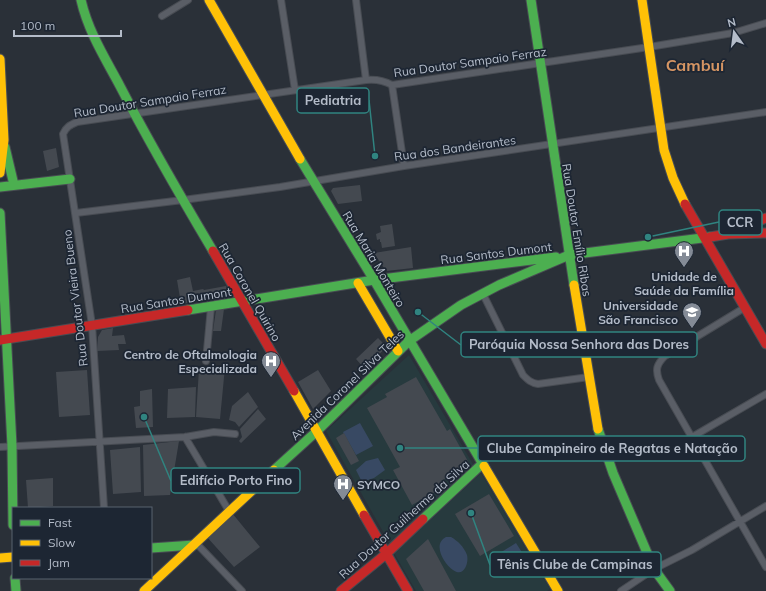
<svg xmlns="http://www.w3.org/2000/svg" width="766" height="591" viewBox="0 0 766 591" font-family="Mulish,sans-serif">
	<rect width="100%" height="100%" fill="#2a3038"/>
	<path fill="#273a3e" d="M409 355 474 466 390 544 326 431Z
		M481 473 550 589 547 591H416L394 553Z"/>
	<path fill="#384963" d="M360 423 373 446 356 455 343 432Z
		M378 458 385 470 374 478 362 482 356 470 366 461Z
		M446 537H451C458 541 464 547 467 555 469 563 464 578 453 570 444 564 432 544 446 537Z
		M516 543 530 565 512 576 498 554Z"/>
	<path fill="#444950" d="M56 148 59 167 47 171 43 151Z
		M360 185 362 201 338 204 331 191 333 188Z
		M392 224 395 246 382 248 381 242H380V239L377 240 376 234 381 232 380 226Z
		M411 247 413 268 386 271 374 253Z
		M190 277 193 291 203 289 204 290 226 286 230 296 181 304 177 280Z
		M224 309 221 331H213L216 310Z
		M113 328 112 336 124 335 126 344H118L119 350 97 351 98 337 102 330Z
		M378 338 387 347 364 368 356 359Z
		M225 367 220 419 196 417 199 369Z
		M87 370 90 415 59 417 56 372Z
		M318 370 331 391 313 409 298 382Z
		M416 377 447 431 450 429 470 465 441 481 444 487 412 505 393 470 400 467 367 408 387 397 385 394Z
		M196 387 195 417 167 418 168 389Z
		M152 389 153 427 136 428 134 407 140 406V391Z
		M248 392 258 407 239 427 235 422 229 420 232 406Z
		M258 409 266 419 241 443 239 441 242 437 240 429Z
		M344 433 359 461 351 465 336 438Z
		M179 441 170 495 144 496 143 445Z
		M140 447 141 492 113 494 110 450Z
		M53 478V506L28 508 26 480Z
		M489 494 514 536 480 556 455 514Z
		M232 513 260 547 234 567 206 536Z
		M428 539 456 591H424L406 559Z"/>
	<g fill="none" stroke-linecap="round" stroke-linejoin="round">
		<g stroke="#484c53" stroke-width="8">
			<path id="street" d="M281 0 295 90
				M356 0 366 80
				M162 16 188 0
				M392 85 404 166
				M76 213 183 200 280 187 404 166 766 112
				M483 294 523 375C528 380 531 383 538 384L589 377
				M744 308 665 356C657 364 655 369 659 380L766 567
				M206 361 211 307
				M185 437 229 511
				M692 437 766 394
				M0 447 185 437 214 432 235 434
				M104 508 92 325 63 134C66 127 70 125 77 122L366 80C376 79 383 80 392 85L649 47 733 33 766 23
				M196 543 242 591
				M621 591 654 569 692 550 766 506"/>
		</g>
		<g stroke="#484c53" stroke-width="11">
			<path id="fast" d="M81 0C88 31 105 58 120 86 149 142 181 197 213 251
				M531 0 574 285
				M5 147 14 185
				M300 159 374 280 484 466
				M0 187 70 179
				M0 213 12 446 13 525
				M188 310 374 280 556 257
				M598 429 613 473 654 569 670 591
				M274 470 317 431 409 341 461 305 499 285 569 255 710 237
				M423 519 482 464
				M151 548 194 545
				M15 578 16 591"/>
		</g>
		<g stroke="#484c53" stroke-width="11">
			<path id="slow" d="M209 0 300 159
				M642 0 664 150 673 178 685 204
				M0 59 4 140 0 173
				M358 283 398 351
				M574 285 598 429
				M294 391 364 515
				M484 466 558 591
				M0 558 13 557
				M144 591 274 470"/>
		</g>
		<g stroke="#484c53" stroke-width="11">
			<path id="jam" d="M685 204 766 344
				M733 231 766 218
				M710 237 728 234 766 233
				M213 251 294 391
				M0 340 188 310
				M364 515 408 591
				M341 591 386 554 423 519"/>
		</g>
		<use href="#street" stroke="#5a5e66" stroke-width="6"/>
		<use href="#fast" stroke="#4caf50" stroke-width="9"/>
		<use href="#slow" stroke="#ffc107" stroke-width="9"/>
		<use href="#jam" stroke="#c62828" stroke-width="9"/>
	</g>
	<defs>
		<g id="hospital-pin" transform="scale(1)"><path d="M0 17L-7.5 6A9.5 9.5 0 1 1 7.5 6Z" fill="#848b96" stroke="#1d2633"/><path d="M-5-5h3v3.5h4V-5h3V5h-3V1.5h-4V5h-3Z" fill="#fff"/></g>
		<g id="university-pin" transform="scale(1)"><path d="M0 17L-7.5 6A9.5 9.5 0 1 1 7.5 6Z" fill="#848b96" stroke="#1d2633"/><path d="M0-5L7-2L0 1L-7-2ZM-4 1L0 2.5L4 1V4Q0 6-4 4Z" fill="#fff"/></g>
	</defs>
	<g fill-rule="evenodd">
		<use href="#hospital-pin" x="684" y="251"/>
		<use href="#university-pin" x="692" y="312"/>
		<use href="#hospital-pin" x="271" y="361"/>
		<use href="#hospital-pin" x="343" y="484"/>
	</g>
	<g text-anchor="middle" dominant-baseline="central" stroke-width="3.5" stroke-linejoin="round" paint-order="stroke">
		<g font-size="12" fill="#b4bcc9" stroke="#1d2633">
			<text transform="translate(470 62) rotate(-8)">Rua Doutor Sampaio Ferraz</text>
			<text transform="translate(150 101) rotate(-9)">Rua Doutor Sampaio Ferraz</text>
			<text transform="translate(455 148) rotate(-8)">Rua dos Bandeirantes</text>
			<text transform="translate(577 230) rotate(81)">Rua Doutor Emílio Ribas</text>
			<text transform="translate(496 253) rotate(-7)">Rua Santos Dumont</text>
			<text transform="translate(374 259) rotate(59)">Rua Maria Monteiro</text>
			<text transform="translate(250 292) rotate(60)">Rua Coronel Quirino</text>
			<text transform="translate(75 298) rotate(-97)">Rua Doutor Vieira Bueno</text>
			<text transform="translate(176 300) rotate(-9)">Rua Santos Dumont</text>
			<text transform="translate(347 385) rotate(-44)">Avenida Coronel Silva Teles</text>
			<text transform="translate(404 519) rotate(-42)">Rua Doutor Guilherme da Silva</text>
		</g>
		<g font-size="12" font-weight="bold" fill="#b4bcc9" stroke="#1d2633" text-anchor="end">
			<text x="684" y="276" text-anchor="middle">Unidade de<tspan x="684" dy="14">Saúde da Família</tspan></text>
			<text x="678" y="305">Universidade<tspan x="678" dy="14">São Francisco</tspan></text>
			<text x="257" y="354">Centro de Oftalmologia<tspan x="257" dy="14">Especializada</tspan></text>
			<text x="357" y="484" text-anchor="start">SYMCO</text>
		</g>
		<g font-size="16" font-weight="bold" fill="#d59563" stroke="#1d2633">
			<text x="695" y="65">Cambuí</text>
		</g>
	</g>
	<path fill="none" stroke="#308480" stroke-width="1.5" d="M375 156L369 100M648 237L719 222M418 312L461 345M400 448L478 448M144 417L171 481M471 513L490 565"/>
	<g fill="#308480" stroke="#1d2633" stroke-width="1.5">
		<circle cx="375" cy="156" r="4"/>
		<circle cx="648" cy="237" r="4"/>
		<circle cx="418" cy="312" r="4"/>
		<circle cx="400" cy="448" r="4"/>
		<circle cx="144" cy="417" r="4"/>
		<circle cx="471" cy="513" r="4"/>
	</g>
	<g fill="#1d2633" stroke="#308480" stroke-width="1.5">
		<rect x="297" y="88" width="72" height="25" rx="4"/>
		<rect x="719" y="210" width="43" height="25" rx="4"/>
		<rect x="461" y="332" width="236" height="25" rx="4"/>
		<rect x="478" y="436" width="267" height="25" rx="4"/>
		<rect x="171" y="468" width="129" height="25" rx="4"/>
		<rect x="490" y="552" width="171" height="25" rx="4"/>
	</g>
	<g font-size="13" text-anchor="middle" font-weight="bold" fill="#b4bcc9">
		<text x="333" y="105">Pediatria</text>
		<text x="740" y="227">CCR</text>
		<text x="579" y="349">Paróquia Nossa Senhora das Dores</text>
		<text x="612" y="453">Clube Campineiro de Regatas e Natação</text>
		<text x="236" y="485">Edifício Porto Fino</text>
		<text x="575" y="569">Tênis Clube de Campinas</text>
	</g>
	<rect x="12" y="507" width="140" height="72" fill="#1d2633" stroke="#59626f"/>
	<rect x="20" y="520" width="20" height="6" fill="#4caf50" stroke="#59626f"/>
	<text x="48" y="527" font-size="12" fill="#b4bcc9">Fast</text>
	<rect x="20" y="540" width="20" height="6" fill="#ffc107" stroke="#59626f"/>
	<text x="48" y="547" font-size="12" fill="#b4bcc9">Slow</text>
	<rect x="20" y="560" width="20" height="6" fill="#c62828" stroke="#59626f"/>
	<text x="48" y="567" font-size="12" fill="#b4bcc9">Jam</text>
	<g transform="translate(734 32) rotate(346)" stroke="#1d2633" stroke-width="3" paint-order="stroke">
	<path d="M0-3L7 15L0 10L-7 15Z" fill="#b4bcc9"/>
	<text y="-6" font-size="11" font-weight="bold" text-anchor="middle" fill="#b4bcc9">N</text>
	</g>
	<path d="M14 30v6h107v-6" fill="none" stroke="#b4bcc9" stroke-width="2"/>
	<text x="20" y="30" font-size="12" fill="#b4bcc9" stroke="#1d2633" stroke-width="3" paint-order="stroke">100 m</text>
</svg>
